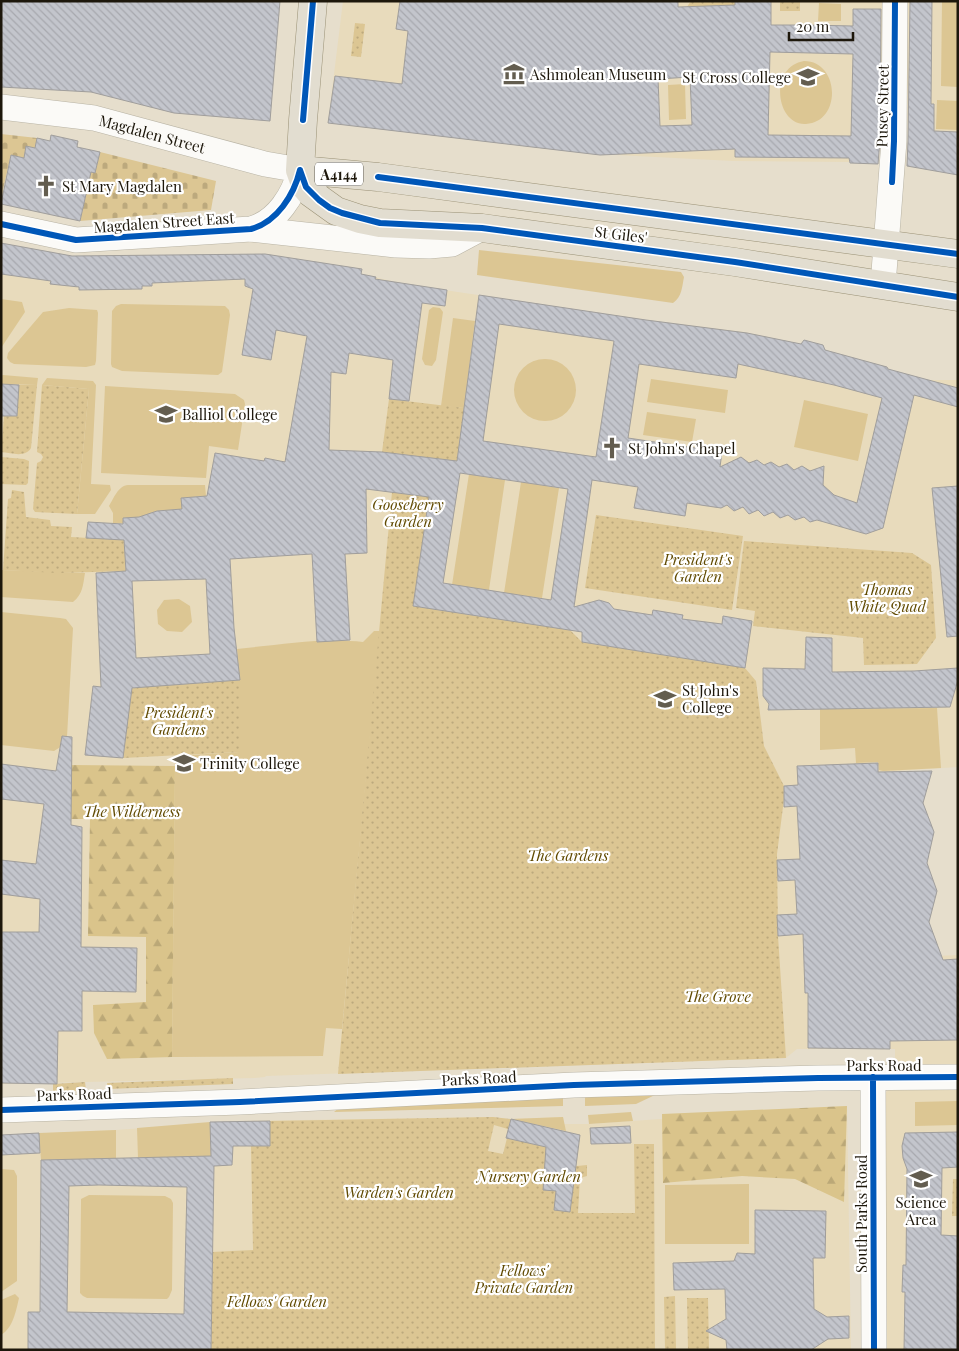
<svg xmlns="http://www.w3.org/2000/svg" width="959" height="1351" viewBox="0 0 959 1351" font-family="'Playfair Display',serif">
	<defs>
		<pattern id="forest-firs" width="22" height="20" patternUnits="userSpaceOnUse" patternTransform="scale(1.25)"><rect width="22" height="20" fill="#dac48b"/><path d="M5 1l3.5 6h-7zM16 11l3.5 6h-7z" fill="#bba877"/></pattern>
		<pattern id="cemetery-stones" width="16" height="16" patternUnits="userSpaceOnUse" patternTransform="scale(1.25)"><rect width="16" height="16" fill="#dcc693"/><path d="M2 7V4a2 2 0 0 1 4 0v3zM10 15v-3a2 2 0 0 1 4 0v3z" fill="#bca97d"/></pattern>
		<pattern id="garden-dots" width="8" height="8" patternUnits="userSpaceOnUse" patternTransform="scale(1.25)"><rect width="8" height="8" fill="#dcc693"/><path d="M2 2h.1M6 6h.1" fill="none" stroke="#bca97d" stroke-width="1.8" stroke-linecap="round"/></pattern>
		<pattern id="building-back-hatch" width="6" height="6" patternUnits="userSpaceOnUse" patternTransform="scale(1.25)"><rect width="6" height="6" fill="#c3c5cc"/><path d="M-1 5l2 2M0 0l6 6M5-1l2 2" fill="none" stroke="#a7a8ae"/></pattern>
	</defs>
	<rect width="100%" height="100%" fill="#e6decc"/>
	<path fill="#e8dbbc" d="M343 1H882L881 97H852L850 162 733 161 597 154 328 123Z
		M906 1H958V175L933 169 908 145Z
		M1 243 73 257 265 254 362 269 361 274 404 284 646 320 744 332 801 344 804 340 825 350 887 367 888 369 928 380H958V767L883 772 893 958 958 955V1350H887L884 1101 886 1092 895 1085V1049H797L786 1058 266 1076 265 1077 255 1078 1 1084Z
		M847 1106 851 1350H1V1135L116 1130 240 1121 493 1117 511 1119 563 1117 564 1124H589Z"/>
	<path fill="#dcc693" d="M942 1H958V87L941 86Z
		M819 3 841 4V21H818Z
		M804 61C840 61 842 122 806 124 776 126 768 67 804 61Z
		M685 84 686 119 669 120 668 85Z
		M937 100 958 101V130L936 129Z
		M479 250 681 272 684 277C682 287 682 297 673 303L477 275Z
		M1 299 22 302 25 312 1 348Z
		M121 304 225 306 229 310 230 315 222 372 218 375 122 371 112 367 111 364 112 311 116 306Z
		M433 307 440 308 443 312 436 360 432 366 425 365 422 359 429 310Z
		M69 308 97 310 98 313 96 361 95 365 86 367 14 364 10 362 7 358 8 353 43 312Z
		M453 318 475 321 464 408 441 406Z
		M514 390a31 31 0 1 1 62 0a31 31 0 1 1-62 0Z
		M3 375 38 378 37 385 1 384V376Z
		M47 378 93 381 96 385 91 484 110 485 111 490 95 514H77L89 389 42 385Z
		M651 379 728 390 725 413 647 402Z
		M105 386 235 394 244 400 245 404 238 450 209 446 206 478 101 473Z
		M804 400 868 414 858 461 794 447Z
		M647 412 696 419 692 442 643 435Z
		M469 474 505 480 489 590 452 585Z
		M521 482 559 488 542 598 504 593Z
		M128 485H205L206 496 182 498V509L157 511 123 523H113V513L109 506C114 498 118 486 128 485Z
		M1 570 85 573C83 585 83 594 73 602L1 597Z
		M179 599 190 606 192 622 182 632 167 631 158 624 157 610 164 600Z
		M1 612 60 618 66 619 73 628 67 737 62 746 54 751 1 745Z
		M374 631H380L342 1029 326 1028 323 1056 172 1057 175 756 239 752 240 680 237 649C276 645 324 637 363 642Z
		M937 708 941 768 883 771 879 770 878 762 856 763 855 748 820 750V709Z
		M657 1094 636 1104 585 1106V1096Z
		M563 1096V1106L334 1112 340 1107Z
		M958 1101V1125L915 1126V1102Z
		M631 1112 633 1121 589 1124 588 1115Z
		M563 1117 566 1131 511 1119Z
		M210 1122 211 1156 138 1158 137 1128Z
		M116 1130V1159L41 1160 39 1133Z
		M1 1169 14 1170 17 1176V1281L1 1292Z
		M749 1184V1244H665V1185Z
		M89 1195 165 1196 171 1199 173 1203 172 1290 169 1297 167 1299 87 1298 83 1296 80 1293 81 1204V1199Z
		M15 1294 19 1298C16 1311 13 1328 1 1335V1300Z"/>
	<path fill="url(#forest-firs)" d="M71 765 175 766 172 1057 107 1059 94 1033 93 1005 146 1002V937L88 936 90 819H71Z
		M847 1106 844 1202 795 1179 742 1176 663 1183 662 1114Z"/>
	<path fill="url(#cemetery-stones)" d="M1 134 37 138 35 148 26 147 24 158 11 155 1 198Z
		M100 152 216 181 211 210 80 221 91 172 95 173Z"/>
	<path fill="url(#garden-dots)" d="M691 1H735V17L682 14Z
		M780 1H800V11H780Z
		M355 23 365 24 361 57 351 56Z
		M19 385H37L31 448C25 458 12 453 1 452L4 416H17Z
		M42 385 89 389 77 514 35 512 33 509 37 463 41 461 43 457 41 454 37 452Z
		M389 399 464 408 457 461 382 452Z
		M1 457 24 459 29 461 28 483 26 485 1 484Z
		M12 490 24 492 26 517 50 520 51 526 72 527 71 537 124 540 126 571 58 573 3 570 8 499 11 498Z
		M392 492 429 497 414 606 570 630 582 642 745 668 756 681 764 746 784 786V799L777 854 778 936 786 1058 338 1074Z
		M596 515 743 536 732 610 585 588Z
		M744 541 912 553 931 565 936 638 917 664 864 665 863 638 753 626 755 611 736 608Z
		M240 680V752L123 758 131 689 138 687Z
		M233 1078V1084L108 1089 107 1083Z
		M85 1082 86 1090 53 1092V1084Z
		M493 1117 511 1119 508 1129 494 1125 488 1151 503 1154 507 1138 561 1150 566 1131 563 1163 577 1166 587 1165V1176L580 1178 578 1213H635L634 1144H654L655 1350H211L212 1252 253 1250 251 1146H270V1121Z
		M953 1179H958V1216H952Z
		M675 1296 676 1350H665L664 1297Z
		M687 1298H708L709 1350H688Z"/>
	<path fill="url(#building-back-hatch)" stroke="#a09e9c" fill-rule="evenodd" d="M1 1H280L270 121 174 113 91 92 1 87Z
		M400 1H678V7L735 5V1H771V25H808L853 26V9H881L880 140 878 164 850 163 849 158 735 157V149L600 155 328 123 335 76 402 84 408 31 396 29ZM770 52 853 54 851 136 768 135ZM690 77 692 125 660 126 658 79Z
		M910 1H932L931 104H934V131L958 132V175L907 166 908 141Z
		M51 135 78 141 77 147 100 152 95 173 91 172 80 221 1 204 11 155 24 158 26 146 35 148 37 138 50 141Z
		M1 243 72 256 265 254 362 269 361 274 376 277 375 279 447 290 445 306 422 303 409 401 389 399 393 360 349 353 346 374 331 372 329 450 382 452 457 461 479 295 646 320 747 333 801 344 804 340 823 345 825 350 887 367 888 369 958 388V407L914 395 883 528 866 534 817 520 810 522 804 517 795 520 788 515 780 518 773 512 764 516 758 510 749 514 743 507 734 511 727 505 721 508 687 503 685 516 634 508 638 487 592 480 574 607 599 600 609 603 614 609 652 615 653 610 683 615 682 619 722 624 723 616 752 621 745 668 582 642V632L413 606 429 497 366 489 367 553 345 554 350 640 317 642 312 554 230 559 234 628 240 680 132 688 123 758 85 755 93 686 101 687 96 573 126 571 124 540 86 538 88 522 123 524V518L139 517 157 511 182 509 181 498 207 496 215 453 264 461 265 458 285 462 307 336 276 330 271 360 242 355 253 289 245 286V279L152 283V286H142V289L79 290V287L50 284 51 281 1 274ZM499 324 614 341 596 457 483 441ZM639 364 736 378 738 364 834 385 882 398 857 503 834 495 823 485 824 466 810 471 802 466 794 470 787 464 779 467 771 462 764 465 757 460 749 463 741 457 720 467 722 452 628 438ZM460 473 568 489 551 600 443 583ZM206 579 210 654 136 658 132 581Z
		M1 384 19 385 17 416H1Z
		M958 486V636L947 637 932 488Z
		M806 637 832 638V672L914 671 958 668V680L950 707 768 710 769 704 763 696V668L805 669Z
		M62 736 72 737 71 825 82 827 81 947 137 948 136 992 82 991V1031H58L57 1084 1 1083V932H39L40 899 1 894V860L36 864 44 804 1 799V764L56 771Z
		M878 763V772L932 771 923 803 934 832 927 863 937 891 929 922 943 960 958 959V1040L890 1041V1049L808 1048V993H805L803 934 778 936 777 915 797 914 795 880 778 881 777 860 800 859 797 806 784 807V786L798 785 797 766Z
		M511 1119 580 1135 570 1212 554 1210 556 1191 543 1190 546 1147 506 1138Z
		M270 1121V1146H233L232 1165 214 1166 211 1350H28V1312H40L41 1160 211 1156 210 1122ZM99 1185 187 1187 184 1314 67 1312 69 1186Z
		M630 1126 631 1143 591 1144 590 1128Z
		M958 1132V1167L942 1168 941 1235 958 1236V1350H904L905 1292H902L903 1265H906L907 1169 903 1158 902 1146 905 1133Z
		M39 1133 40 1153 1 1155V1135Z
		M755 1210 826 1211 825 1258H813L814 1309 827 1317 849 1316V1338L828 1339 811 1350H727L726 1340 706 1331 726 1319 725 1289 674 1290 673 1263 734 1261 737 1253 755 1254Z"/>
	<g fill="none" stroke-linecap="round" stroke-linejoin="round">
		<g stroke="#b8b3a4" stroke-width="26">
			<g id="minor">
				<path id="s1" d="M1 107 94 118 265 164 300 170C294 195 277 222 251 229L76 240 1 224"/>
				<path d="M251 229 396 245 429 246 452 244 482 228"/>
				<path d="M883 285 894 141 895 1"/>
				<path d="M873 1077 874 1350"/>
				<path d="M1 1110 240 1102 574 1085 818 1078 958 1077"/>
			</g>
		</g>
		<g stroke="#9a9175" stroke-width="29">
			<path id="major" d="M313 1 303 120 300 170 306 187 311 193 336 211 360 219 380 223 482 228 735 262 958 297
				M300 170 378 177 958 254"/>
		</g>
		<use href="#minor" stroke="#fbfaf7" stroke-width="25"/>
		<use href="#major" stroke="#e2ddd0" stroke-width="28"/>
		<g stroke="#fff" stroke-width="9">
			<path id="cycleway" d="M303 120 313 1
				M300 170 306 187 319 200 330 208 342 213 380 223 482 228 735 262 958 297
				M378 177 958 254
				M892 182 894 141 895 1
				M1 224 76 240 251 229C277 222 294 195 300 170
				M873 1077 874 1350
				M1 1110 240 1102 574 1085 818 1078 958 1077"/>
		</g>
		<use href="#cycleway" stroke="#0057b8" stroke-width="6"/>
	</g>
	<defs>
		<g id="museum-bare" transform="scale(1.725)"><path d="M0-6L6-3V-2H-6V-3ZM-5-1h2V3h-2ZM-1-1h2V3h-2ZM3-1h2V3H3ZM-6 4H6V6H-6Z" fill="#635d4f" stroke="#fff" stroke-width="2.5" paint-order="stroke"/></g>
		<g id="university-bare" transform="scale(1.725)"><path d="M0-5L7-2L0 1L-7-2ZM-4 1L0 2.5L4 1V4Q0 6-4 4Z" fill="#635d4f" stroke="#fff" stroke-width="2.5" paint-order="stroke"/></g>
		<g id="church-bare" transform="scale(1.725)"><path d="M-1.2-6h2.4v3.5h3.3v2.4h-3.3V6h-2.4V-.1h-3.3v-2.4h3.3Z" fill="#635d4f" stroke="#fff" stroke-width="2.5" paint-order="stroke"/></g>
	</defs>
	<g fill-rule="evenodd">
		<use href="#museum-bare" x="514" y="74"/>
		<use href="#university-bare" x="808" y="77"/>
		<use href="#church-bare" x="46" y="186"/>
		<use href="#university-bare" x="166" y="414"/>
		<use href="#church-bare" x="612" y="448"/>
		<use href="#university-bare" x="665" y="699"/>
		<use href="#university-bare" x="184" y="763"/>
		<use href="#university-bare" x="921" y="1179"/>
	</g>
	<g text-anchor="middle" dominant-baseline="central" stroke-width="4.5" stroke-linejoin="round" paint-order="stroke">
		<rect fill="#fff" stroke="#615d54" stroke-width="1" x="315" y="162.5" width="48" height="23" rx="4"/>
		<g font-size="14" font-weight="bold" fill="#1d170b">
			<text x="339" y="174">A4144</text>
		</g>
		<g font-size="15" fill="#1d170b" stroke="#fff" text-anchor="start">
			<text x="530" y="74">Ashmolean Museum</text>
			<text x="791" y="77" text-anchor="end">St Cross College</text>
			<text x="62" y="186">St Mary Magdalen</text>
			<text x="182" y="414">Balliol College</text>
			<text x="628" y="448">St John's Chapel</text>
			<text x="682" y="690">St John's<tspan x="682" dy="17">College</tspan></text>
			<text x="200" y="763">Trinity College</text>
			<text x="921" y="1202" text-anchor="middle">Science<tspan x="921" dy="17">Area</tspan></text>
		</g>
		<g font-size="15" fill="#1d170b" stroke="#fff">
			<text transform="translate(882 106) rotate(-89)">Pusey Street</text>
			<text stroke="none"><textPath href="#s1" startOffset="154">Magdalen Street</textPath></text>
			<text transform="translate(164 222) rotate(-4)">Magdalen Street East</text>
			<text transform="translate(621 234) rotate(7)">St Giles'</text>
			<text x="884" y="1065">Parks Road</text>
			<text transform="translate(479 1078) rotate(-3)">Parks Road</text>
			<text transform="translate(74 1094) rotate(-2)">Parks Road</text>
			<text transform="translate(861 1214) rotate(-90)">South Parks Road</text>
		</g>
		<g font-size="15" font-style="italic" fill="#614a00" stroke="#fff">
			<text x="408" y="504">Gooseberry<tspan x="408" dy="17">Garden</tspan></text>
			<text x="698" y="559">President's<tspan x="698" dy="17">Garden</tspan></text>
			<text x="887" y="589">Thomas<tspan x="887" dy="17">White Quad</tspan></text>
			<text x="179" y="712">President's<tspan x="179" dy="17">Gardens</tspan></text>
			<text x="132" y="811">The Wilderness</text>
			<text x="568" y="855">The Gardens</text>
			<text x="718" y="996">The Grove</text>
			<text x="529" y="1176">Nursery Garden</text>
			<text x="399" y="1192">Warden's Garden</text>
			<text x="524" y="1270">Fellows'<tspan x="524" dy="17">Private Garden</tspan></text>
			<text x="277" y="1301">Fellows' Garden</text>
		</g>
	</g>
	<rect width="959" height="1351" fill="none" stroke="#1d170b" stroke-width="5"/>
	<path d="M789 32v8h64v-8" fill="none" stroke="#1d170b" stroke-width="2.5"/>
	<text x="796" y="32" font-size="15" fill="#1d170b" stroke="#ffffff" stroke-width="4" paint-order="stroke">20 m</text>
</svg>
